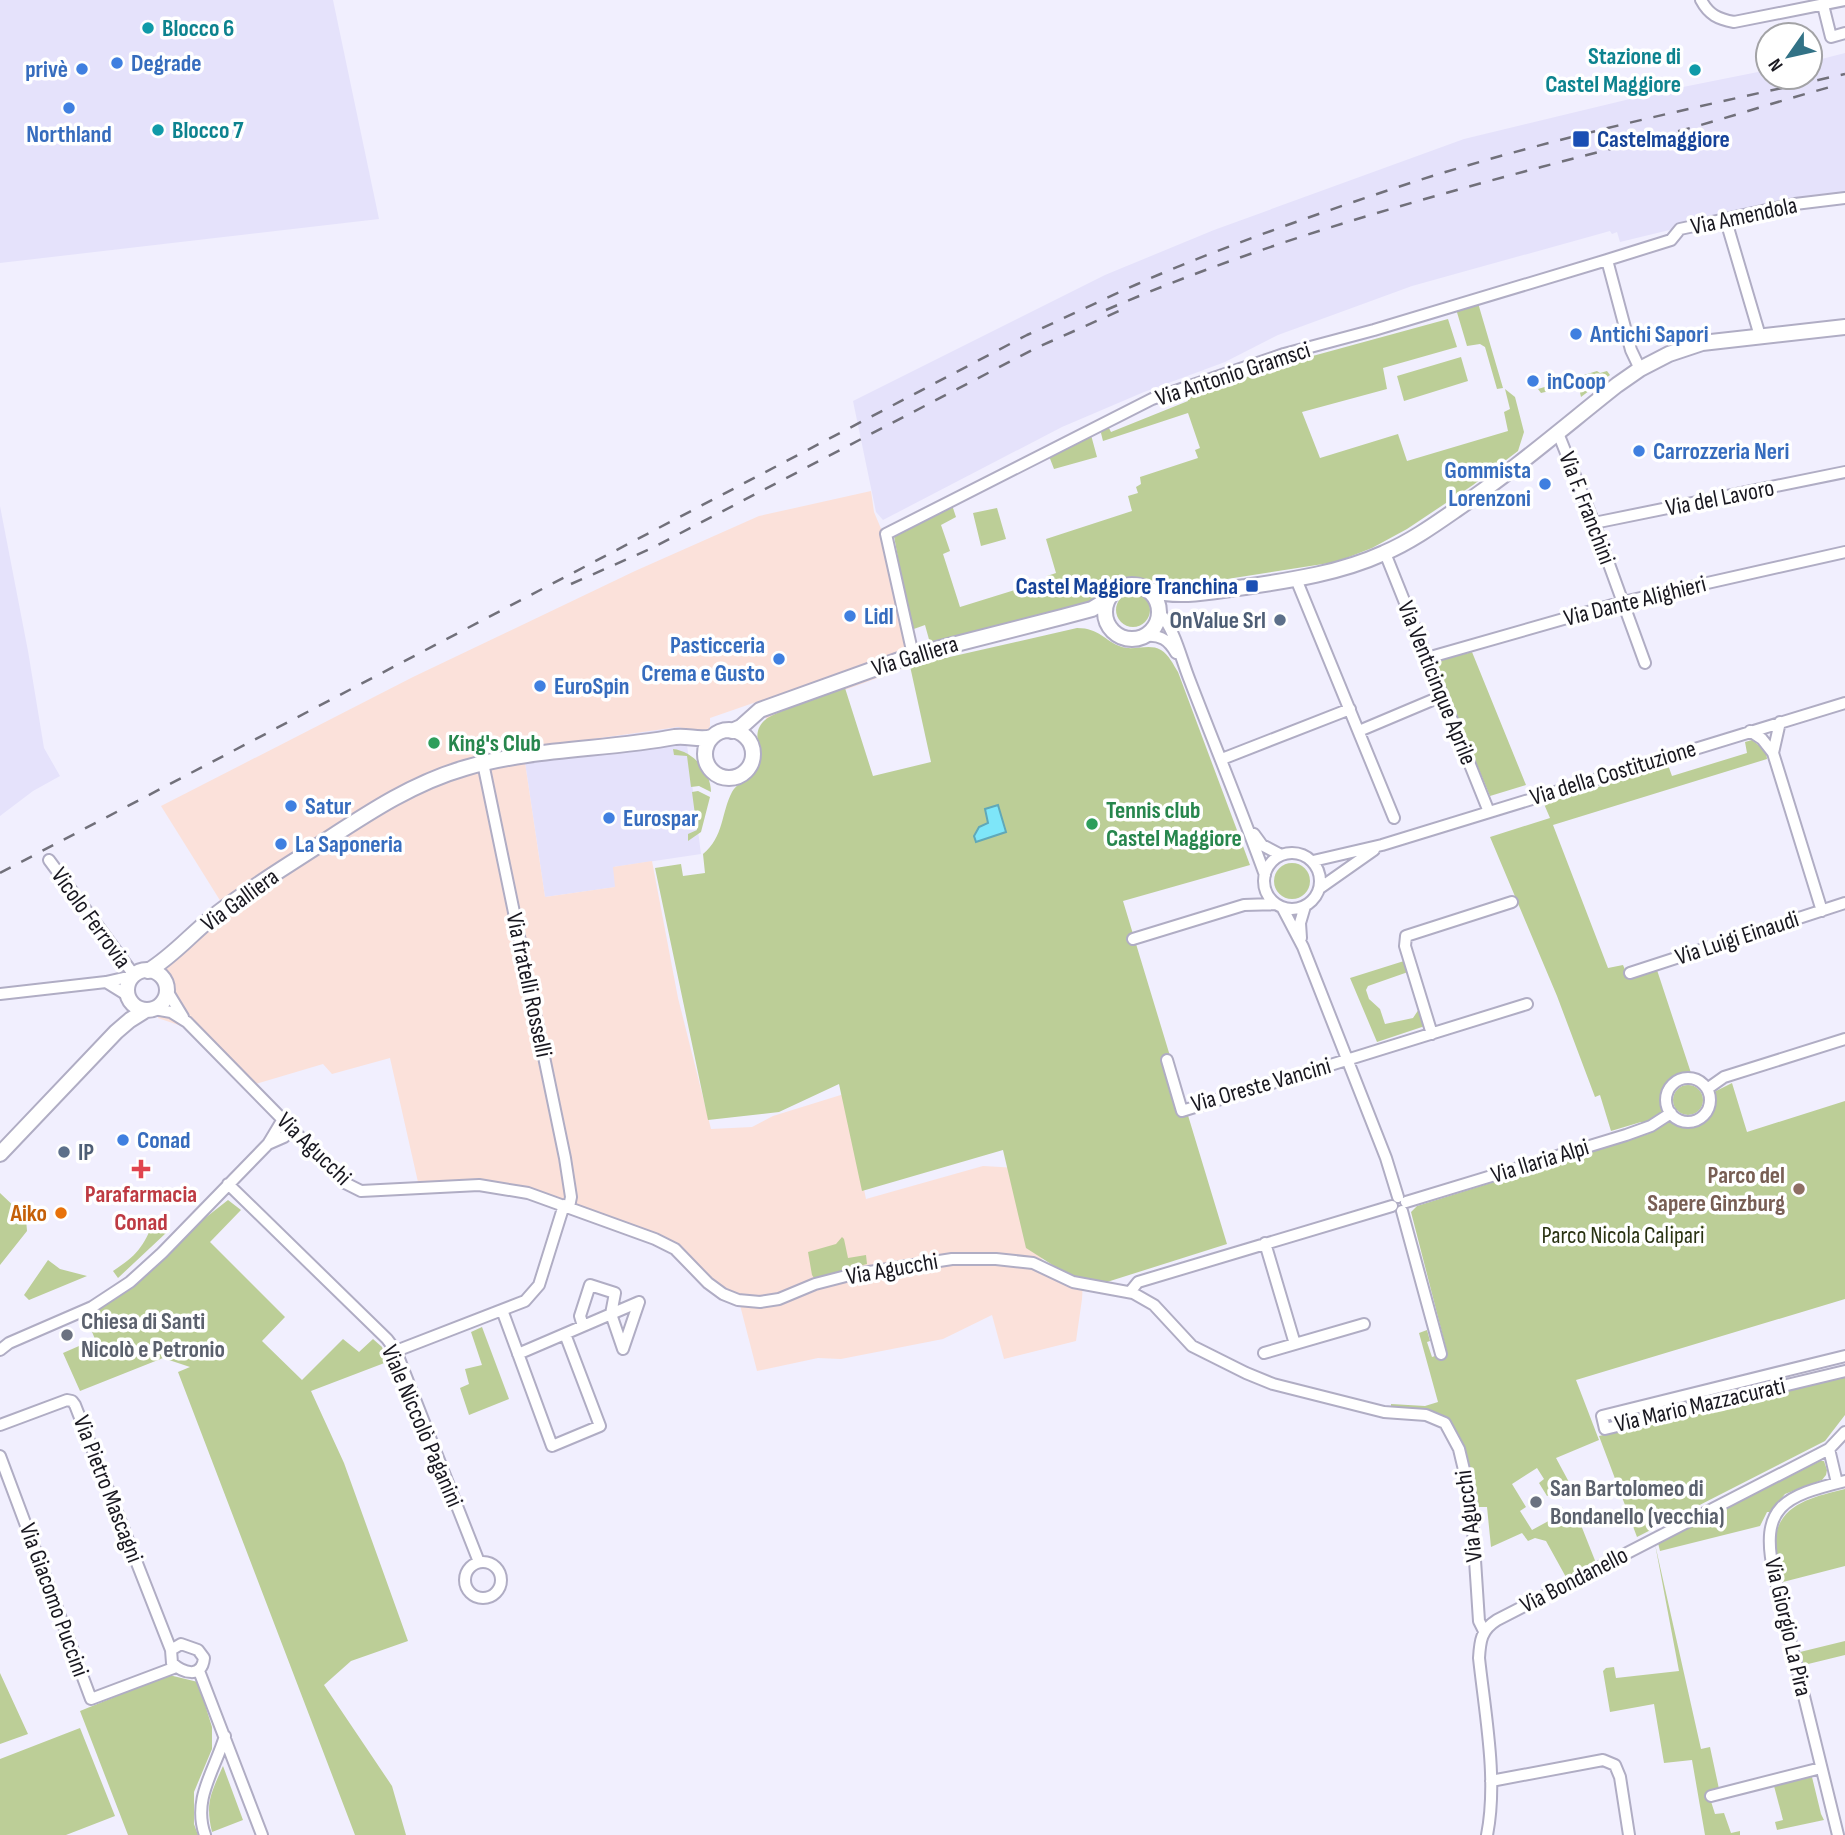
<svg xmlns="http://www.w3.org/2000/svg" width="1845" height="1835" viewBox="0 0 1845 1835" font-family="'Sofia Sans Condensed',sans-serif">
	<rect width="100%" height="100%" fill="#f1effe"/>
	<path fill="#e5e2fb" d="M0 0H333L379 219 0 263Z
		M1845 53V192L1814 195 1620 242 1617 232 1612 234 1610 231 1412 286 1278 335 1225 362 1144 392 1062 427 883 520 876 512 853 401 1105 275 1214 230 1464 139 1663 91 1768 70V77H1810V62Z
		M0 506 28 651 44 748 60 776 33 791 0 816Z
		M679 727 685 729 701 854 614 867 616 887 545 897 523 749Z"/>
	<path fill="#fbe1da" d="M871 491 874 512 882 531 910 666 766 719 762 700 710 718V726L707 731 700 733 678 727 523 749 545 897 615 887 613 867 652 861 678 998 711 1129 752 1127 773 1116 844 1094 866 1199 983 1166 1020 1168 1036 1246 1044 1263 1083 1282 1082 1299 1076 1341 1004 1359 992 1315 943 1339 841 1359 818 1358 757 1371 740 1305 659 1240 549 1202 495 1188 420 1191 390 1058 332 1074 323 1064 249 1086 187 1028 158 1018 160 988 166 969 189 941 226 910 161 806 413 677 635 571 759 516Z"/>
	<path fill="#bcce97" d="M1478 303 1503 388 1497 389 1485 347 1480 344 1467 346 1456 309Z
		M1448 319 1457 347 1383 368 1387 389 1302 412 1320 458 1398 434 1407 461 1508 431 1504 412 1510 409 1505 389 1515 397 1524 432 1518 451 1473 485 1407 529 1372 548 1336 562 1208 582 1205 586 1163 589 1144 579H1124L1114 584 1097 601 930 643 925 625 911 630 894 536 952 505 956 517 941 525 950 551 943 554 960 607 1047 580V576L1056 573 1046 539 1132 511 1128 496 1138 493 1136 487 1141 484 1140 477 1198 458 1195 450 1200 448 1188 413 1103 441 1101 433 1103 428 1108 426 1111 432 1188 401 1186 394 1201 388 1202 393 1266 370 1264 365 1285 359 1287 363Z
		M1461 357 1468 381 1404 401 1397 376Z
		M1597 371 1600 373 1607 371 1610 375 1581 397 1578 384 1541 393 1538 389Z
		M1091 435 1097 457 1054 469 1049 456Z
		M997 508 1006 539 981 546 973 513Z
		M1116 610a17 17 0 1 1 34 0a17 17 0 1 1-34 0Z
		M1077 628C1100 628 1104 641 1122 647 1135 651 1149 643 1161 650 1169 655 1173 664 1178 672L1250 865 1123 901 1227 1244 1107 1282 1085 1280 1065 1273 1026 1248 1003 1150 862 1191 839 1084 779 1112 708 1120 655 868 681 864 683 876 705 873 703 854C724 837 721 813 732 792 740 779 756 777 759 760 761 746 751 732 765 720 777 710 827 695 845 688L873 776 931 762 910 666Z
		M1472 652 1526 785 1490 796 1434 662Z
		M1752 740 1766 751 1767 759 1553 825 1608 968 1623 965 1629 979 1657 970 1692 1076C1673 1074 1658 1092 1666 1110L1644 1123 1641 1122 1611 1131 1600 1095 1595 1097 1557 996 1490 837 1550 818 1544 804 1668 765 1672 776 1747 753 1745 742Z
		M673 749C693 751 711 772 711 792L699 786 691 787 687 756 674 755Z
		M698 791 710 797 701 832 688 841V834L697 830 692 792Z
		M1274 881a18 18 0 1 1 36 0a18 18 0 1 1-36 0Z
		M1404 961 1408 972 1368 986 1366 990 1369 999 1380 1009 1385 1024 1413 1018 1419 1009 1425 1026 1377 1042 1350 978Z
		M1732 1083 1747 1132 1845 1101V1299L1576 1380 1599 1440 1556 1458 1570 1484 1547 1496 1539 1483 1544 1479 1537 1468 1512 1484 1526 1507 1520 1511 1532 1530 1554 1518 1551 1512 1562 1507 1567 1519 1577 1515 1596 1563 1567 1579 1546 1541 1535 1538 1528 1541 1522 1533 1491 1547 1487 1507H1477C1473 1480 1466 1422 1436 1413 1422 1409 1405 1410 1391 1408V1404L1425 1406 1438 1402 1419 1333 1427 1330 1430 1341 1427 1342 1432 1357 1447 1352 1411 1212 1417 1206 1648 1134 1671 1119C1696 1134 1714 1119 1714 1092Z
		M1673 1100a15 15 0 1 1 30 0a15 15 0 1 1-30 0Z
		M0 1193 20 1212 25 1206 27 1231 0 1265Z
		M228 1200 241 1210 210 1242 285 1317 262 1341 302 1380 343 1339 359 1352 373 1339 382 1347 387 1362 311 1391 344 1463 408 1641 351 1661 324 1685 392 1786 406 1835H355L178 1372 190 1367 163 1358 80 1391 63 1353 95 1339 85 1315 122 1294 155 1267 195 1226Z
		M154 1220 166 1233 118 1278 113 1271C136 1256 144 1247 154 1220Z
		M842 1237 844 1239 848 1258 866 1255 867 1264 814 1278 812 1275 808 1252 836 1244Z
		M48 1260 60 1269 87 1276 29 1300 24 1295Z
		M482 1327 509 1399 469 1415 460 1388 469 1384 465 1369 482 1365 471 1332Z
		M1845 1376V1415L1825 1441 1637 1537 1599 1436Z
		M1820 1461H1824L1827 1470 1826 1475 1822 1480 1785 1494 1770 1512H1767L1760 1526 1660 1551 1658 1543Z
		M1845 1489V1566L1783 1582C1780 1570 1775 1556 1775 1544 1776 1504 1813 1497 1845 1489Z
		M1655 1544 1701 1749 1710 1747 1719 1789 1708 1792 1715 1814 1724 1813 1731 1833 1740 1831V1835H1705L1692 1760 1664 1763 1654 1704 1610 1712 1603 1671 1606 1668 1614 1667 1616 1678 1679 1671Z
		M1845 1641V1655L1804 1665 1800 1652Z
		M0 1673 28 1734 0 1744Z
		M169 1675 198 1682 212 1727V1749L194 1792V1824L198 1835H128L80 1711Z
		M80 1728 115 1816 66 1835H0V1759Z
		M223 1766 243 1820 212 1832C205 1803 211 1793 223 1766Z
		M1812 1777 1821 1814 1824 1820 1777 1830 1775 1822 1783 1820 1774 1786Z"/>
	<path fill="#7ee6f9" stroke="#60a8b8" stroke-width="2" d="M998 805 1006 832 976 842 974 836 979 827 988 823 985 809Z"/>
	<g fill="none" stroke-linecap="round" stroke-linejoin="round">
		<g stroke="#b0adc4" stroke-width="14">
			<path id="minor" d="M1701 0C1709 15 1718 19 1734 22L1845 0
				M1823 5 1831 37 1845 33
				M1729 231 1760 336
				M1607 260 1671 240 1680 229 1795 204 1845 198
				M1558 433 1594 523 1645 663
				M1594 523 1845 472
				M1385 553 1489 812
				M1296 579 1394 818
				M1160 613C1176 633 1180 656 1190 681 1215 746 1241 809 1265 875
				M1145 636C1160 634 1169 640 1176 653
				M913 655 886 534 1152 399 1284 354 1374 330 1607 260 1631 350 1640 369
				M1427 658 1623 602 1845 552
				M1359 731 1442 696
				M1750 731 1762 739 1773 753 1822 911
				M1773 753 1780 722
				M1222 759 1350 709
				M483 763 565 1158 571 1197 569 1207
				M1254 834 1262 845 1281 855
				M1264 881a28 28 0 1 1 56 0a28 28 0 1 1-56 0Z
				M49 860 134 975
				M1313 861 1382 845 1845 703
				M1320 888 1374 850
				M1282 907 1303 947 1386 1158 1398 1197
				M1301 938 1300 923 1305 906
				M1133 939 1244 905 1276 904
				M1630 973 1845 903
				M106 982 127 995
				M166 989 183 1017
				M0 994 106 982 132 976
				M154 1009 171 1012 187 1022 345 1183 361 1191 479 1185 528 1193 655 1239 675 1249 708 1283 723 1294 738 1300 760 1302 779 1299 815 1284 850 1275 952 1259H996L1033 1263 1073 1282 1133 1293 1154 1305 1192 1346 1246 1373 1273 1384 1384 1412 1426 1415 1445 1423 1459 1449 1471 1499 1479 1621 1484 1631
				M1432 1034 1405 946 1406 936 1512 902
				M1167 1060 1182 1111 1527 1004
				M1666 1100a22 22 0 1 1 44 0a22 22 0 1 1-44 0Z
				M1707 1089 1724 1077 1845 1039
				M268 1144 284 1137 293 1129
				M228 1184 387 1339 396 1351 479 1562
				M1406 1202 1626 1135 1651 1126 1671 1113
				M1402 1211 1441 1354
				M1265 1243 1295 1344
				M1130 1292 1138 1282 1392 1206
				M502 1310 552 1446 600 1426 565 1334
				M583 1326 580 1316 590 1285 615 1293 611 1314 623 1349
				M623 1349 639 1302
				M0 1350 9 1343 92 1307 130 1282 162 1253 268 1144 283 1119
				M396 1351 525 1301 539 1285 564 1205
				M1264 1353 1364 1324
				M518 1354 639 1302
				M1845 1356 1602 1416 1605 1429 1845 1371
				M0 1425 67 1400 72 1401 75 1405 171 1650 172 1663C183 1673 202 1679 204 1658L198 1650 181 1644 171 1650
				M1829 1449 1837 1483
				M0 1456 91 1699 176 1667
				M465 1580a18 18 0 1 1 36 0a18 18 0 1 1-36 0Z
				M199 1671 262 1835
				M1491 1781 1603 1760 1615 1765 1620 1777 1629 1835
				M1711 1796 1821 1768
				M205 1835C192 1799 215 1770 225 1736
				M1487 1835C1498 1780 1485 1714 1479 1658 1480 1641 1481 1630 1497 1620L1829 1449 1845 1432
				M1838 1835 1774 1574C1759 1506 1784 1496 1845 1481"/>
		</g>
		<g stroke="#b0adc4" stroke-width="18">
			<path id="major" d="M1105 612a27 27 0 1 1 54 0a27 27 0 1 1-54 0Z
				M1150 590C1181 599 1213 591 1245 587 1292 580 1340 573 1384 553 1410 542 1434 525 1457 509 1513 471 1564 427 1617 385L1640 369 1669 354 1702 343 1845 327
				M705 754a24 24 0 1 1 48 0a24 24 0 1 1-48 0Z
				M732 731 741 727 760 710 913 655 1062 617 1092 609 1107 600
				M127 990a20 20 0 1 1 40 0a20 20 0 1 1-40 0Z
				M148 971C173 956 191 934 214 916 247 890 284 868 319 845 365 815 412 783 465 768 533 748 606 750 675 737 688 735 699 741 712 737
				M0 1154 116 1032 130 1020 146 1010"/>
		</g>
		<use href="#minor" stroke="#fff" stroke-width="10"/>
		<use href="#major" stroke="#fff" stroke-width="14"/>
		<path stroke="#71707a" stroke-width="2.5" stroke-dasharray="12 12" stroke-linecap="butt" d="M1106 310C1286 232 1475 184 1664 135 1723 120 1780 100 1838 85
			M571 584 650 549 1036 348 1119 311
			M0 873 1027 335C1071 315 1114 294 1158 275 1229 245 1303 219 1377 194 1530 142 1688 109 1845 74"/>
	</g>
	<g fill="#0f9aa8" stroke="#fff" stroke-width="2.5">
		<circle cx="148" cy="28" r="7"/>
		<circle cx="1695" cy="70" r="7"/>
		<circle cx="158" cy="130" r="7"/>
	</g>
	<g fill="#3f7fe0" stroke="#fff" stroke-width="2.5">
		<circle cx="117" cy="63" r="7"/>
		<circle cx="82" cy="69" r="7"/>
		<circle cx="69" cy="108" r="7"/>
		<circle cx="1576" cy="334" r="7"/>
		<circle cx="1533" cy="381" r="7"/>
		<circle cx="1639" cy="451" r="7"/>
		<circle cx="1545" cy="484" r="7"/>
		<circle cx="850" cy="616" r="7"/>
		<circle cx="779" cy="659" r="7"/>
		<circle cx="540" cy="686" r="7"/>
		<circle cx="291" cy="806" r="7"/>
		<circle cx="609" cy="818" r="7"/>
		<circle cx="281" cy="844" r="7"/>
		<circle cx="123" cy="1140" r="7"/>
	</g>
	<g fill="#1a4fb4" stroke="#fff" stroke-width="2.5">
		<rect x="1572" y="130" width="18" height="18" rx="3.5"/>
		<rect x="1245" y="579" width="14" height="14" rx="3.5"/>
	</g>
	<g fill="#5c6f8a" stroke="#fff" stroke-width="2.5">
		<circle cx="1280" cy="620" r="7"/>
		<circle cx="64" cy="1152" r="7"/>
	</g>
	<g fill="#2e9e5b" stroke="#fff" stroke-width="2.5">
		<circle cx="434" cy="743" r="7"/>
		<circle cx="1092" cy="824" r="7"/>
	</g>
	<path fill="#e0444e" stroke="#fff" stroke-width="2.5" d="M137.5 1158.5h7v7h7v7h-7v7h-7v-7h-7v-7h7z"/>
	<circle fill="#8d6e63" stroke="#fff" stroke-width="2.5" cx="1799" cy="1189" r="7"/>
	<circle fill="#e8710a" stroke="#fff" stroke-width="2.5" cx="61" cy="1213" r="7"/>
	<g fill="#6b7280" stroke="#fff" stroke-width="2.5">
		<circle cx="67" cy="1335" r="7"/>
		<circle cx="1536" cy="1502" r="7"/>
	</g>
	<g text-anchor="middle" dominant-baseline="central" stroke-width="7" stroke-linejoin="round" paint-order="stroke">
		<g font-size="24" font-weight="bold" fill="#0d838f" stroke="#fff" text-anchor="start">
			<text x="162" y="28">Blocco 6</text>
			<text x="1681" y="56" text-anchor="end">Stazione di<tspan x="1681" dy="28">Castel Maggiore</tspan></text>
			<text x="172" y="130">Blocco 7</text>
		</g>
		<g font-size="24" font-weight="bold" fill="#366cbe" stroke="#fff" text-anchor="start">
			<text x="131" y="63">Degrade</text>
			<text x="68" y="69" text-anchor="end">privè</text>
			<text x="69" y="134" text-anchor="middle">Northland</text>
			<text x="1590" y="334">Antichi Sapori</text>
			<text x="1547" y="381">inCoop</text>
			<text x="1653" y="451">Carrozzeria Neri</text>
			<text x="1531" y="470" text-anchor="end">Gommista<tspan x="1531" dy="28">Lorenzoni</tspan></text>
			<text x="864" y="616">Lidl</text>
			<text x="765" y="645" text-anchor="end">Pasticceria<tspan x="765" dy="28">Crema e Gusto</tspan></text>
			<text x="554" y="686">EuroSpin</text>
			<text x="305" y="806">Satur</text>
			<text x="623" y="818">Eurospar</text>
			<text x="295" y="844">La Saponeria</text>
			<text x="137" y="1140">Conad</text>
		</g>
		<g font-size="24" font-weight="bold" fill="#164399" stroke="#fff" text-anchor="start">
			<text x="1597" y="139">Castelmaggiore</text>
			<text x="1238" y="586" text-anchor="end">Castel Maggiore Tranchina</text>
		</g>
		<g font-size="24" fill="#191820" stroke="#fff">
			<text transform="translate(1744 216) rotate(-12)">Via Amendola</text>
			<text transform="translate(1233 374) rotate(-18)">Via Antonio Gramsci</text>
			<text transform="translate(1720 498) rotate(-11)">Via del Lavoro</text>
			<text transform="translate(1587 508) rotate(69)">Via F. Franchini</text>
			<text transform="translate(1635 601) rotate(-14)">Via Dante Alighieri</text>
			<text transform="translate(915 656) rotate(-17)">Via Galliera</text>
			<text transform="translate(1437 683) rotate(68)">Via Venticinque Aprile</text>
			<text transform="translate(1613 773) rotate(-17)">Via della Costituzione</text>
			<text transform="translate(240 900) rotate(-36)">Via Galliera</text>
			<text transform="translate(91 918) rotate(54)">Vicolo Ferrovia</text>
			<text transform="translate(1737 938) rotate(-18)">Via Luigi Einaudi</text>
			<text transform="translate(529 985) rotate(78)">Via fratelli Rosselli</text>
			<text transform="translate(1261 1085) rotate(-16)">Via Oreste Vancini</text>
			<text transform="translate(314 1149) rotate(44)">Via Agucchi</text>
			<text transform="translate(1540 1161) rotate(-17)">Via Ilaria Alpi</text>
			<text transform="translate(892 1269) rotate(-10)">Via Agucchi</text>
			<text transform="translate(1700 1405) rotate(-13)">Via Mario Mazzacurati</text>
			<text transform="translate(422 1426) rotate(67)">Viale Niccolò Paganini</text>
			<text transform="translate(108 1489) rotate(69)">Via Pietro Mascagni</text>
			<text transform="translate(1469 1516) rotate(-97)">Via Agucchi</text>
			<text transform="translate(1574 1580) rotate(-27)">Via Bondanello</text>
			<text transform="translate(54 1600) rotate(70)">Via Giacomo Puccini</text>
			<text transform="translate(1788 1627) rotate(77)">Via Giorgio La Pira</text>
		</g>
		<g font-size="24" font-weight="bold" fill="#4e5e75" stroke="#fff" text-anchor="end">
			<text x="1266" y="620">OnValue Srl</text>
			<text x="78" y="1152" text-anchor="start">IP</text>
		</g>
		<g font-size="24" font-weight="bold" fill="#27864d" stroke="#fff" text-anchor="start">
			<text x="448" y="743">King's Club</text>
			<text x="1106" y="810">Tennis club<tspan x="1106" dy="28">Castel Maggiore</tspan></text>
		</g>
		<g font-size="24" font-weight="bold" fill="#785e54" stroke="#fff" text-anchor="end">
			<text x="1785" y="1175">Parco del<tspan x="1785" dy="28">Sapere Ginzburg</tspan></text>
		</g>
		<g font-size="24" font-weight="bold" fill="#be3a42" stroke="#fff">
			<text x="141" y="1194">Parafarmacia<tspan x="141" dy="28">Conad</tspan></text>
		</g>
		<g font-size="24" font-weight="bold" fill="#c56008" stroke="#fff" text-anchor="end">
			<text x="47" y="1213">Aiko</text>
		</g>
		<g font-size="24" fill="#293212" stroke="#fff">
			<text x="1623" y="1235">Parco Nicola Calipari</text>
		</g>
		<g font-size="24" font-weight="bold" fill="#5b616d" stroke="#fff" text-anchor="start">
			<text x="81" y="1321">Chiesa di Santi<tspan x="81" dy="28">Nicolò e Petronio</tspan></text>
			<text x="1550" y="1488">San Bartolomeo di<tspan x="1550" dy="28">Bondanello (vecchia)</tspan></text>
		</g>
	</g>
	<g transform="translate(1789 56) rotate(236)"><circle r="33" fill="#ffffff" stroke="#a3a3a6" stroke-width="2"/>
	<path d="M0-5L12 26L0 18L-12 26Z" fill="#327286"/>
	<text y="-10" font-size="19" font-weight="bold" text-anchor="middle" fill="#191820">N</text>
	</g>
</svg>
